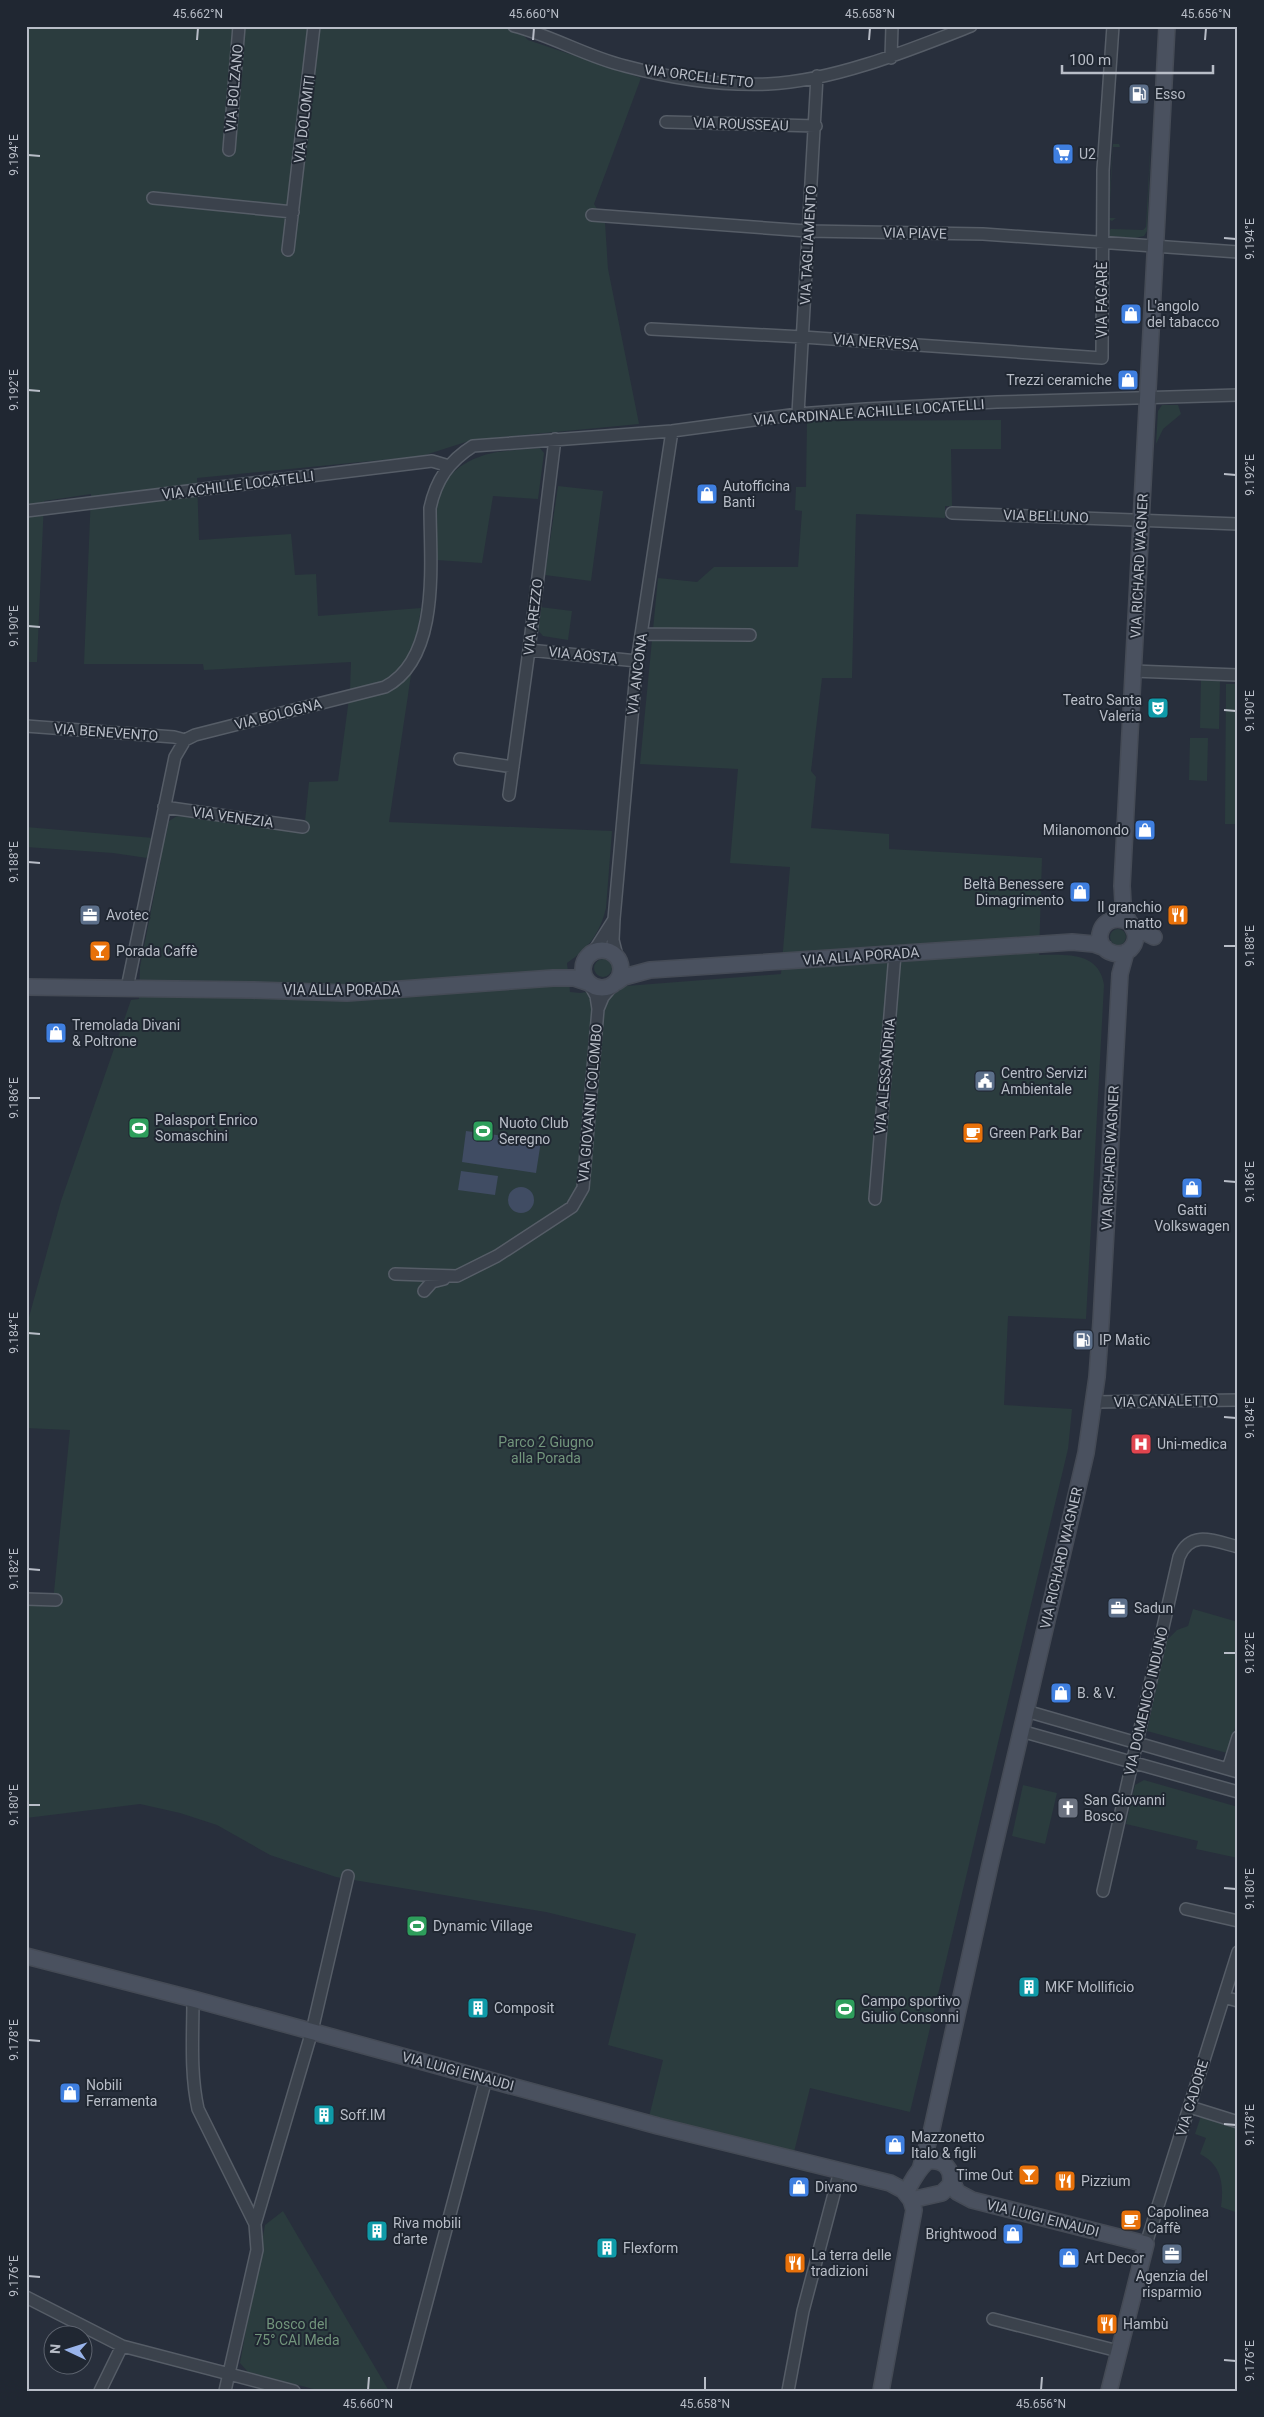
<svg xmlns="http://www.w3.org/2000/svg" width="1264" height="2417" viewBox="0 0 1264 2417" font-family="Roboto,sans-serif">
	<rect width="100%" height="100%" fill="#282f3c"/>
	<path fill="#2b3c3e" d="M26 26H522L524 36 528 40 641 78 594 204 605 222 608 269 639 424 472 440 422 456 197 478 199 540 291 534 295 575 316 574 318 616 421 608 389 822 612 831 606 908C600 933 588 949 567 963L570 992 580 993 626 986 781 974 790 867 730 863 738 769 640 764 658 578 697 582 714 567H798L802 511 795 510 796 487H806L807 421 1001 420V449H951L952 506H945V518L856 514 852 678H822L811 771 816 777 811 828 889 834V849L1042 858 1039 955C1065 955 1099 951 1104 985L1086 1319 1008 1316 1004 1405 1072 1409 1068 1449 910 2112 810 2088 794 2152 649 2117 663 2060 608 2045 636 1934 546 1912 336 1877 270 1855 217 1825 180 1813 140 1804 26 1818V1603L53 1602 70 1430 26 1428V1328L61 1201 131 1000 139 999 140 967 161 860 113 853 26 847V827L165 839 169 821 177 816 304 831 309 782 338 781 350 691 351 662 204 670 203 664H84L91 494 44 501 37 662H26Z
		M1151 133 1147 231 1144 236 1135 238 1110 236 1108 231 1111 229 1143 230 1146 227Z
		M1113 144H1119L1120 147H1113L1109 218H1116L1112 221 1108 219Z
		M1162 405H1178L1181 414 1163 429 1156 444 1158 411Z
		M540 448 544 453 538 499 493 496 482 563 437 560C435 516 430 475 479 457 496 450 522 450 540 448Z
		M558 486 603 491 591 581 545 575Z
		M540 607 572 611 568 640 543 636 538 630Z
		M1201 679 1220 680 1219 729 1200 728Z
		M1226 684H1238V824H1225Z
		M1190 738H1208L1207 781 1189 780Z
		M1110 937a8 8 0 1 1 16 0a8 8 0 1 1-16 0Z
		M594 968a9 9 0 1 1 18 0a9 9 0 1 1-18 0Z
		M1193 1609 1238 1622V1718L1227 1753 1147 1731 1167 1640 1177 1630 1188 1626Z
		M1144 1780 1238 1807V1858L1196 1849 1198 1841 1126 1824 1135 1785Z
		M1023 1785 1057 1793 1045 1844 1012 1836Z
		M1201 2116 1238 2127V2213L1221 2207C1224 2185 1222 2165 1200 2154L1206 2138 1195 2134Z
		M283 2211 389 2391H321L248 2372 240 2363 265 2225Z"/>
	<path fill="#404c63" d="M466 1131 541 1141 536 1173 462 1162Z
		M461 1171 498 1176 495 1195 458 1190Z
		M508 1200a13 13 0 1 1 26 0a13 13 0 1 1-26 0Z"/>
	<g fill="none" stroke-linecap="round" stroke-linejoin="round">
		<g stroke="#565d67" stroke-width="14">
			<path id="street" d="M514 26C553 36 587 57 625 66 670 78 721 86 768 84 834 81 910 50 971 26
				M891 58 892 26
				M666 122 816 126
				M229 150 239 26
				M153 198 293 212
				M592 215 807 231 983 234 1238 252
				M288 250 314 26
				M651 329 803 337 1102 358 1103 170 1113 26
				M798 414 817 76
				M26 511 432 461 449 466
				M952 513 1238 524
				M641 634 750 635
				M529 650 637 661
				M1133 671 1238 675
				M26 726 174 737 185 740
				M460 759 513 767
				M509 795 529 650 555 439
				M164 807 303 827
				M594 951 613 921
				M617 956 613 940 614 919 637 661 672 431
				M127 988 175 757 185 740 195 735 385 687C441 658 430 562 430 508 436 480 449 461 473 446L672 431 798 414 866 409 997 402 1238 395
				M598 1009 603 997 612 986
				M875 1199 895 954
				M395 1274 457 1276 497 1256 572 1207 583 1188 598 1009 596 996 589 983
				M424 1291 432 1282 444 1279
				M1094 1402 1238 1400
				M26 1599 56 1600
				M1026 1711 1238 1772
				M1021 1731 1238 1792
				M1228 1769 1238 1737
				M1103 1891 1179 1557C1191 1529 1215 1541 1238 1547
				M1186 1909 1238 1921
				M1224 1997 1238 2001
				M193 1999C193 2035 190 2073 198 2109L255 2224 257 2250 225 2391
				M1190 2107 1238 2122
				M255 2224 312 2031 348 1876
				M1146 2244 1238 1952
				M26 2297 122 2346 294 2391
				M993 2319 1118 2351
				M100 2391 122 2346
				M403 2391 486 2079
				M788 2391 803 2311 840 2171"/>
		</g>
		<g stroke="#454b56" stroke-width="18">
			<path id="secondary" d="M1130 923C1118 916 1103 919 1100 934 1097 953 1125 962 1134 944 1140 931 1128 924 1125 913 1122 904 1123 895 1122 886L1167 26
				M1134 927 1154 937
				M583 969a19 19 0 1 1 38 0a19 19 0 1 1-38 0Z
				M617 982 624 977 650 970 1072 942 1094 944 1105 948
				M26 987 252 990 347 993 553 978H574L589 983
				M26 1956 193 1999 658 2126 890 2183 903 2190 907 2195
				M929 2161C944 2159 954 2170 950 2185L942 2193 911 2200 907 2195C906 2188 922 2164 929 2161Z
				M921 2166 931 2133 990 1865 1086 1453 1097 1377 1101 1322 1120 974 1126 952
				M951 2178 957 2192 972 2200 1146 2244 1109 2391
				M881 2391 914 2210 911 2200"/>
		</g>
		<use href="#street" stroke="#3b424c" stroke-width="11"/>
		<use href="#secondary" stroke="#4a515f" stroke-width="15"/>
	</g>
	<path fill="none" stroke="#b8bdc7" stroke-width="2" d="M197 40 198 28M533 40 534 28M869 40 870 28M1205 40 1206 28M28 155 40 156M1224 238 1236 239M28 390 40 391M1224 474 1236 475M28 626 40 627M1224 710 1236 711M28 862 40 863M1224 946H1236M28 1098H40M1224 1181 1236 1182M28 1333 40 1334M1224 1417 1236 1418M28 1569 40 1570M1224 1653H1236M28 1805H40M1224 1888 1236 1889M28 2040 40 2041M1224 2124 1236 2125M28 2276 40 2277M1224 2360 1236 2361M368 2390 369 2377M705 2390V2377M1041 2390 1042 2377"/>
	<defs>
		<g id="fuel-square" transform="scale(1.125)"><rect x="-9" y="-9" width="18" height="18" rx="4" fill="#5c6f8a" stroke="#202732"/><path d="M-5.5-6h7V0h2V4h1.3V-2.5L3-4.5l.8-.8L6-3V5H2.5V1h-1V6h-7ZM-4.2-4.7v3.2H.2V-4.7Z" fill="#fff"/></g>
		<g id="supermarket-square" transform="scale(1.125)"><rect x="-9" y="-9" width="18" height="18" rx="4" fill="#3f7fe0" stroke="#202732"/><path d="M-6-5.5h2.5l.6 2H6L4.5 2H-2.5L-4.4-4H-6ZM-1.5 3.2a1.3 1.3 0 1 0 .1 0ZM3 3.2a1.3 1.3 0 1 0 .1 0Z" fill="#fff"/></g>
		<g id="shop-square" transform="scale(1.125)"><rect x="-9" y="-9" width="18" height="18" rx="4" fill="#3f7fe0" stroke="#202732"/><path d="M-5-2.5h2.3a2.7 3.5 0 0 1 5.4 0H5L5.5 6h-11ZM-1.5-2.5h3a1.5 2.3 0 0 0-3 0Z" fill="#fff"/></g>
		<g id="theatre-square" transform="scale(1.125)"><rect x="-9" y="-9" width="18" height="18" rx="4" fill="#0f9aa8" stroke="#202732"/><path d="M-5-5.5Q0-4 5-5.5V0Q5 5 0 6Q-5 5-5 0ZM-3.3-2.5H-1v1.5H-3.3ZM1-2.5H3.3v1.5H1ZM-2.8 1Q0 5.5 2.8 1Z" fill="#fff"/></g>
		<g id="office-square" transform="scale(1.125)"><rect x="-9" y="-9" width="18" height="18" rx="4" fill="#5c6f8a" stroke="#202732"/><path d="M-6-3h4V-5.5h4V-3h4V5H-6ZM-1-4.5V-3h2v-1.5ZM-6 0V1H6V0Z" fill="#fff"/></g>
		<g id="restaurant-square" transform="scale(1.125)"><rect x="-9" y="-9" width="18" height="18" rx="4" fill="#e8710a" stroke="#202732"/><path d="M-5-6h1v4h1v-4h1v4h1v-4h1v5L-1.5 .5V6h-2V.5L-5-1ZM5-6V6H3V1.5H1.5Q1.5-4 5-6Z" fill="#fff"/></g>
		<g id="bar-square" transform="scale(1.125)"><rect x="-9" y="-9" width="18" height="18" rx="4" fill="#e8710a" stroke="#202732"/><path d="M-6-5H6L.8 .8V4.5H3.5V6h-7V4.5H-.8V.8Z" fill="#fff"/></g>
		<g id="civic-square" transform="scale(1.125)"><rect x="-9" y="-9" width="18" height="18" rx="4" fill="#5c6f8a" stroke="#202732"/><path d="M-.6-6.5H3V-4.5H.6V-3L4-1V1h2V6H-6V1h2V-1L-.6-3ZM-1.2 2.5V6h2.4V2.5Z" fill="#fff"/></g>
		<g id="stadium-square" transform="scale(1.125)"><rect x="-9" y="-9" width="18" height="18" rx="4" fill="#2e9e5b" stroke="#202732"/><path d="M0-5a6.5 5 0 1 0 0 10a6.5 5 0 1 0 0-10ZM-3.5-1.8h7v3.6h-7Z" fill="#fff"/></g>
		<g id="cafe-square" transform="scale(1.125)"><rect x="-9" y="-9" width="18" height="18" rx="4" fill="#e8710a" stroke="#202732"/><path d="M-5.5-4.5H6V0H3Q3 3.5 0 3.5H-2.5Q-5.5 3.5-5.5 0ZM3-3.2v2h1.7v-2ZM-6 4.5H4V6H-6Z" fill="#fff"/></g>
		<g id="hospital-square" transform="scale(1.125)"><rect x="-9" y="-9" width="18" height="18" rx="4" fill="#e0444e" stroke="#202732"/><path d="M-5-5h3v3.5h4V-5h3V5h-3V1.5h-4V5h-3Z" fill="#fff"/></g>
		<g id="church-square" transform="scale(1.125)"><rect x="-9" y="-9" width="18" height="18" rx="4" fill="#6b7280" stroke="#202732"/><path d="M-1.2-6h2.4v3.5h3.3v2.4h-3.3V6h-2.4V-.1h-3.3v-2.4h3.3Z" fill="#fff"/></g>
		<g id="building-square" transform="scale(1.125)"><rect x="-9" y="-9" width="18" height="18" rx="4" fill="#0f9aa8" stroke="#202732"/><path d="M-4-6H4V6H1V3H-1V6H-4ZM-2.5-4.3h1.7v1.8h-1.7ZM.8-4.3h1.7v1.8H.8ZM-2.5-1h1.7V.8h-1.7ZM.8-1h1.7V.8H.8Z" fill="#fff"/></g>
	</defs>
	<g fill-rule="evenodd">
		<use href="#fuel-square" x="1139" y="94"/>
		<use href="#supermarket-square" x="1063" y="154"/>
		<use href="#shop-square" x="1131" y="314"/>
		<use href="#shop-square" x="1128" y="380"/>
		<use href="#shop-square" x="707" y="494"/>
		<use href="#theatre-square" x="1158" y="708"/>
		<use href="#shop-square" x="1145" y="830"/>
		<use href="#shop-square" x="1080" y="892"/>
		<use href="#office-square" x="90" y="915"/>
		<use href="#restaurant-square" x="1178" y="915"/>
		<use href="#bar-square" x="100" y="951"/>
		<use href="#shop-square" x="56" y="1033"/>
		<use href="#civic-square" x="985" y="1081"/>
		<use href="#stadium-square" x="139" y="1128"/>
		<use href="#stadium-square" x="483" y="1131"/>
		<use href="#cafe-square" x="973" y="1133"/>
		<use href="#shop-square" x="1192" y="1188"/>
		<use href="#fuel-square" x="1083" y="1340"/>
		<use href="#hospital-square" x="1141" y="1444"/>
		<use href="#office-square" x="1118" y="1608"/>
		<use href="#shop-square" x="1061" y="1693"/>
		<use href="#church-square" x="1068" y="1808"/>
		<use href="#stadium-square" x="417" y="1926"/>
		<use href="#building-square" x="1029" y="1987"/>
		<use href="#building-square" x="478" y="2008"/>
		<use href="#stadium-square" x="845" y="2009"/>
		<use href="#shop-square" x="70" y="2093"/>
		<use href="#building-square" x="324" y="2115"/>
		<use href="#shop-square" x="895" y="2145"/>
		<use href="#bar-square" x="1029" y="2175"/>
		<use href="#restaurant-square" x="1065" y="2181"/>
		<use href="#shop-square" x="799" y="2187"/>
		<use href="#cafe-square" x="1131" y="2220"/>
		<use href="#building-square" x="377" y="2231"/>
		<use href="#shop-square" x="1013" y="2234"/>
		<use href="#building-square" x="607" y="2248"/>
		<use href="#office-square" x="1172" y="2254"/>
		<use href="#shop-square" x="1069" y="2258"/>
		<use href="#restaurant-square" x="795" y="2263"/>
		<use href="#restaurant-square" x="1107" y="2324"/>
	</g>
	<g text-anchor="middle" dominant-baseline="central" stroke-width="4" stroke-linejoin="round" paint-order="stroke">
		<g font-size="14" fill="#b8bdc7" stroke="#202732">
			<text transform="translate(699 76) rotate(7)">VIA ORCELLETTO</text>
			<text transform="translate(234 88) rotate(-85)">VIA BOLZANO</text>
			<text transform="translate(304 119) rotate(-83)">VIA DOLOMITI</text>
			<text transform="translate(741 124) rotate(2)">VIA ROUSSEAU</text>
			<text transform="translate(915 233) rotate(1)">VIA PIAVE</text>
			<text transform="translate(808 245) rotate(-87)">VIA TAGLIAMENTO</text>
			<text transform="translate(1102 300) rotate(-90)">VIA FAGARÈ</text>
			<text transform="translate(876 342) rotate(4)">VIA NERVESA</text>
			<text transform="translate(869 412) rotate(-4)">VIA CARDINALE ACHILLE LOCATELLI</text>
			<text transform="translate(238 485) rotate(-7)">VIA ACHILLE LOCATELLI</text>
			<text transform="translate(1046 516) rotate(2)">VIA BELLUNO</text>
			<text transform="translate(1139 566) rotate(-87)">VIA RICHARD WAGNER</text>
			<text transform="translate(533 617) rotate(-83)">VIA AREZZO</text>
			<text transform="translate(583 655) rotate(6)">VIA AOSTA</text>
			<text transform="translate(637 674) rotate(-83)">VIA ANCONA</text>
			<text transform="translate(278 714) rotate(-14)">VIA BOLOGNA</text>
			<text transform="translate(106 732) rotate(4)">VIA BENEVENTO</text>
			<text transform="translate(233 817) rotate(8)">VIA VENEZIA</text>
			<text transform="translate(861 956) rotate(-4)">VIA ALLA PORADA</text>
			<text x="342" y="990">VIA ALLA PORADA</text>
			<text transform="translate(885 1076) rotate(-85)">VIA ALESSANDRIA</text>
			<text transform="translate(590 1103) rotate(-85)">VIA GIOVANNI COLOMBO</text>
			<text transform="translate(1110 1158) rotate(-87)">VIA RICHARD WAGNER</text>
			<text transform="translate(1166 1401) rotate(-1)">VIA CANALETTO</text>
			<text transform="translate(1061 1558) rotate(-77)">VIA RICHARD WAGNER</text>
			<text transform="translate(1146 1701) rotate(-77)">VIA DOMENICO INDUNO</text>
			<text transform="translate(458 2071) rotate(15)">VIA LUIGI EINAUDI</text>
			<text transform="translate(1192 2098) rotate(-73)">VIA CADORE</text>
			<text transform="translate(1043 2218) rotate(14)">VIA LUIGI EINAUDI</text>
		</g>
		<g font-size="14" fill="#b8bdc7" stroke="#202732" text-anchor="start">
			<text x="1155" y="94">Esso</text>
			<text x="1079" y="154">U2</text>
			<text x="1147" y="306">L'angolo<tspan x="1147" dy="16">del tabacco</tspan></text>
			<text x="1112" y="380" text-anchor="end">Trezzi ceramiche</text>
			<text x="723" y="486">Autofficina<tspan x="723" dy="16">Banti</tspan></text>
			<text x="1142" y="700" text-anchor="end">Teatro Santa<tspan x="1142" dy="16">Valeria</tspan></text>
			<text x="1129" y="830" text-anchor="end">Milanomondo</text>
			<text x="1064" y="884" text-anchor="end">Beltà Benessere<tspan x="1064" dy="16">Dimagrimento</tspan></text>
			<text x="1162" y="907" text-anchor="end">Il granchio<tspan x="1162" dy="16">matto</tspan></text>
			<text x="106" y="915">Avotec</text>
			<text x="116" y="951">Porada Caffè</text>
			<text x="72" y="1025">Tremolada Divani<tspan x="72" dy="16">&amp; Poltrone</tspan></text>
			<text x="1001" y="1073">Centro Servizi<tspan x="1001" dy="16">Ambientale</tspan></text>
			<text x="155" y="1120">Palasport Enrico<tspan x="155" dy="16">Somaschini</tspan></text>
			<text x="499" y="1123">Nuoto Club<tspan x="499" dy="16">Seregno</tspan></text>
			<text x="989" y="1133">Green Park Bar</text>
			<text x="1192" y="1210" text-anchor="middle">Gatti<tspan x="1192" dy="16">Volkswagen</tspan></text>
			<text x="1099" y="1340">IP Matic</text>
			<text x="1157" y="1444">Uni-medica</text>
			<text x="1134" y="1608">Sadun</text>
			<text x="1077" y="1693">B. &amp; V.</text>
			<text x="1084" y="1800">San Giovanni<tspan x="1084" dy="16">Bosco</tspan></text>
			<text x="433" y="1926">Dynamic Village</text>
			<text x="1045" y="1987">MKF Mollificio</text>
			<text x="861" y="2001">Campo sportivo<tspan x="861" dy="16">Giulio Consonni</tspan></text>
			<text x="494" y="2008">Composit</text>
			<text x="86" y="2085">Nobili<tspan x="86" dy="16">Ferramenta</tspan></text>
			<text x="340" y="2115">Soff.IM</text>
			<text x="911" y="2137">Mazzonetto<tspan x="911" dy="16">Italo &amp; figli</tspan></text>
			<text x="1013" y="2175" text-anchor="end">Time Out</text>
			<text x="1081" y="2181">Pizzium</text>
			<text x="815" y="2187">Divano</text>
			<text x="1147" y="2212">Capolinea<tspan x="1147" dy="16">Caffè</tspan></text>
			<text x="393" y="2223">Riva mobili<tspan x="393" dy="16">d'arte</tspan></text>
			<text x="997" y="2234" text-anchor="end">Brightwood</text>
			<text x="623" y="2248">Flexform</text>
			<text x="811" y="2255">La terra delle<tspan x="811" dy="16">tradizioni</tspan></text>
			<text x="1085" y="2258">Art Decor</text>
			<text x="1172" y="2276" text-anchor="middle">Agenzia del<tspan x="1172" dy="16">risparmio</tspan></text>
			<text x="1123" y="2324">Hambù</text>
		</g>
		<g font-size="14" fill="#72957c" stroke="#202732">
			<text x="546" y="1442">Parco 2 Giugno<tspan x="546" dy="16">alla Porada</tspan></text>
			<text x="297" y="2324">Bosco del<tspan x="297" dy="16">75° CAI Meda</tspan></text>
		</g>
	</g>
	<rect width="1264" height="2417" fill="none" stroke="#202732" stroke-width="55"/>
	<g transform="translate(68 2350) rotate(274)"><circle r="24" fill="#202732" stroke="#5d636e"/>
	<path d="M0-4L9 19L0 12L-9 19Z" fill="#99b4eb"/>
	<text y="-8" font-size="14" font-weight="bold" text-anchor="middle" fill="#b8bdc7">N</text>
	</g>
	<path d="M1062 65v8h151v-8" fill="none" stroke="#b8bdc7" stroke-width="2.5"/>
	<text x="1069" y="65" font-size="15" fill="#b8bdc7" stroke="#202732" stroke-width="4" paint-order="stroke">100 m</text>
	<rect x="28" y="28" width="1208" height="2362" fill="none" stroke="#b8bdc7" stroke-width="2"/>
	<g font-size="12" text-anchor="middle" fill="#b8bdc7">
		<text x="198" y="18">45.662°N</text>
		<text x="534" y="18">45.660°N</text>
		<text x="870" y="18">45.658°N</text>
		<text x="1206" y="18">45.656°N</text>
		<text transform="translate(14 155) rotate(-90)" y="4">9.194°E</text>
		<text transform="translate(1250 239) rotate(-90)" y="4">9.194°E</text>
		<text transform="translate(14 390) rotate(-90)" y="4">9.192°E</text>
		<text transform="translate(1250 475) rotate(-90)" y="4">9.192°E</text>
		<text transform="translate(14 626) rotate(-90)" y="4">9.190°E</text>
		<text transform="translate(1250 711) rotate(-90)" y="4">9.190°E</text>
		<text transform="translate(14 862) rotate(-90)" y="4">9.188°E</text>
		<text transform="translate(1250 946) rotate(-90)" y="4">9.188°E</text>
		<text transform="translate(14 1098) rotate(-90)" y="4">9.186°E</text>
		<text transform="translate(1250 1182) rotate(-90)" y="4">9.186°E</text>
		<text transform="translate(14 1333) rotate(-90)" y="4">9.184°E</text>
		<text transform="translate(1250 1418) rotate(-90)" y="4">9.184°E</text>
		<text transform="translate(14 1569) rotate(-90)" y="4">9.182°E</text>
		<text transform="translate(1250 1653) rotate(-90)" y="4">9.182°E</text>
		<text transform="translate(14 1805) rotate(-90)" y="4">9.180°E</text>
		<text transform="translate(1250 1889) rotate(-90)" y="4">9.180°E</text>
		<text transform="translate(14 2040) rotate(-90)" y="4">9.178°E</text>
		<text transform="translate(1250 2125) rotate(-90)" y="4">9.178°E</text>
		<text transform="translate(14 2276) rotate(-90)" y="4">9.176°E</text>
		<text transform="translate(1250 2361) rotate(-90)" y="4">9.176°E</text>
		<text x="368" y="2408">45.660°N</text>
		<text x="705" y="2408">45.658°N</text>
		<text x="1041" y="2408">45.656°N</text>
	</g>
</svg>
